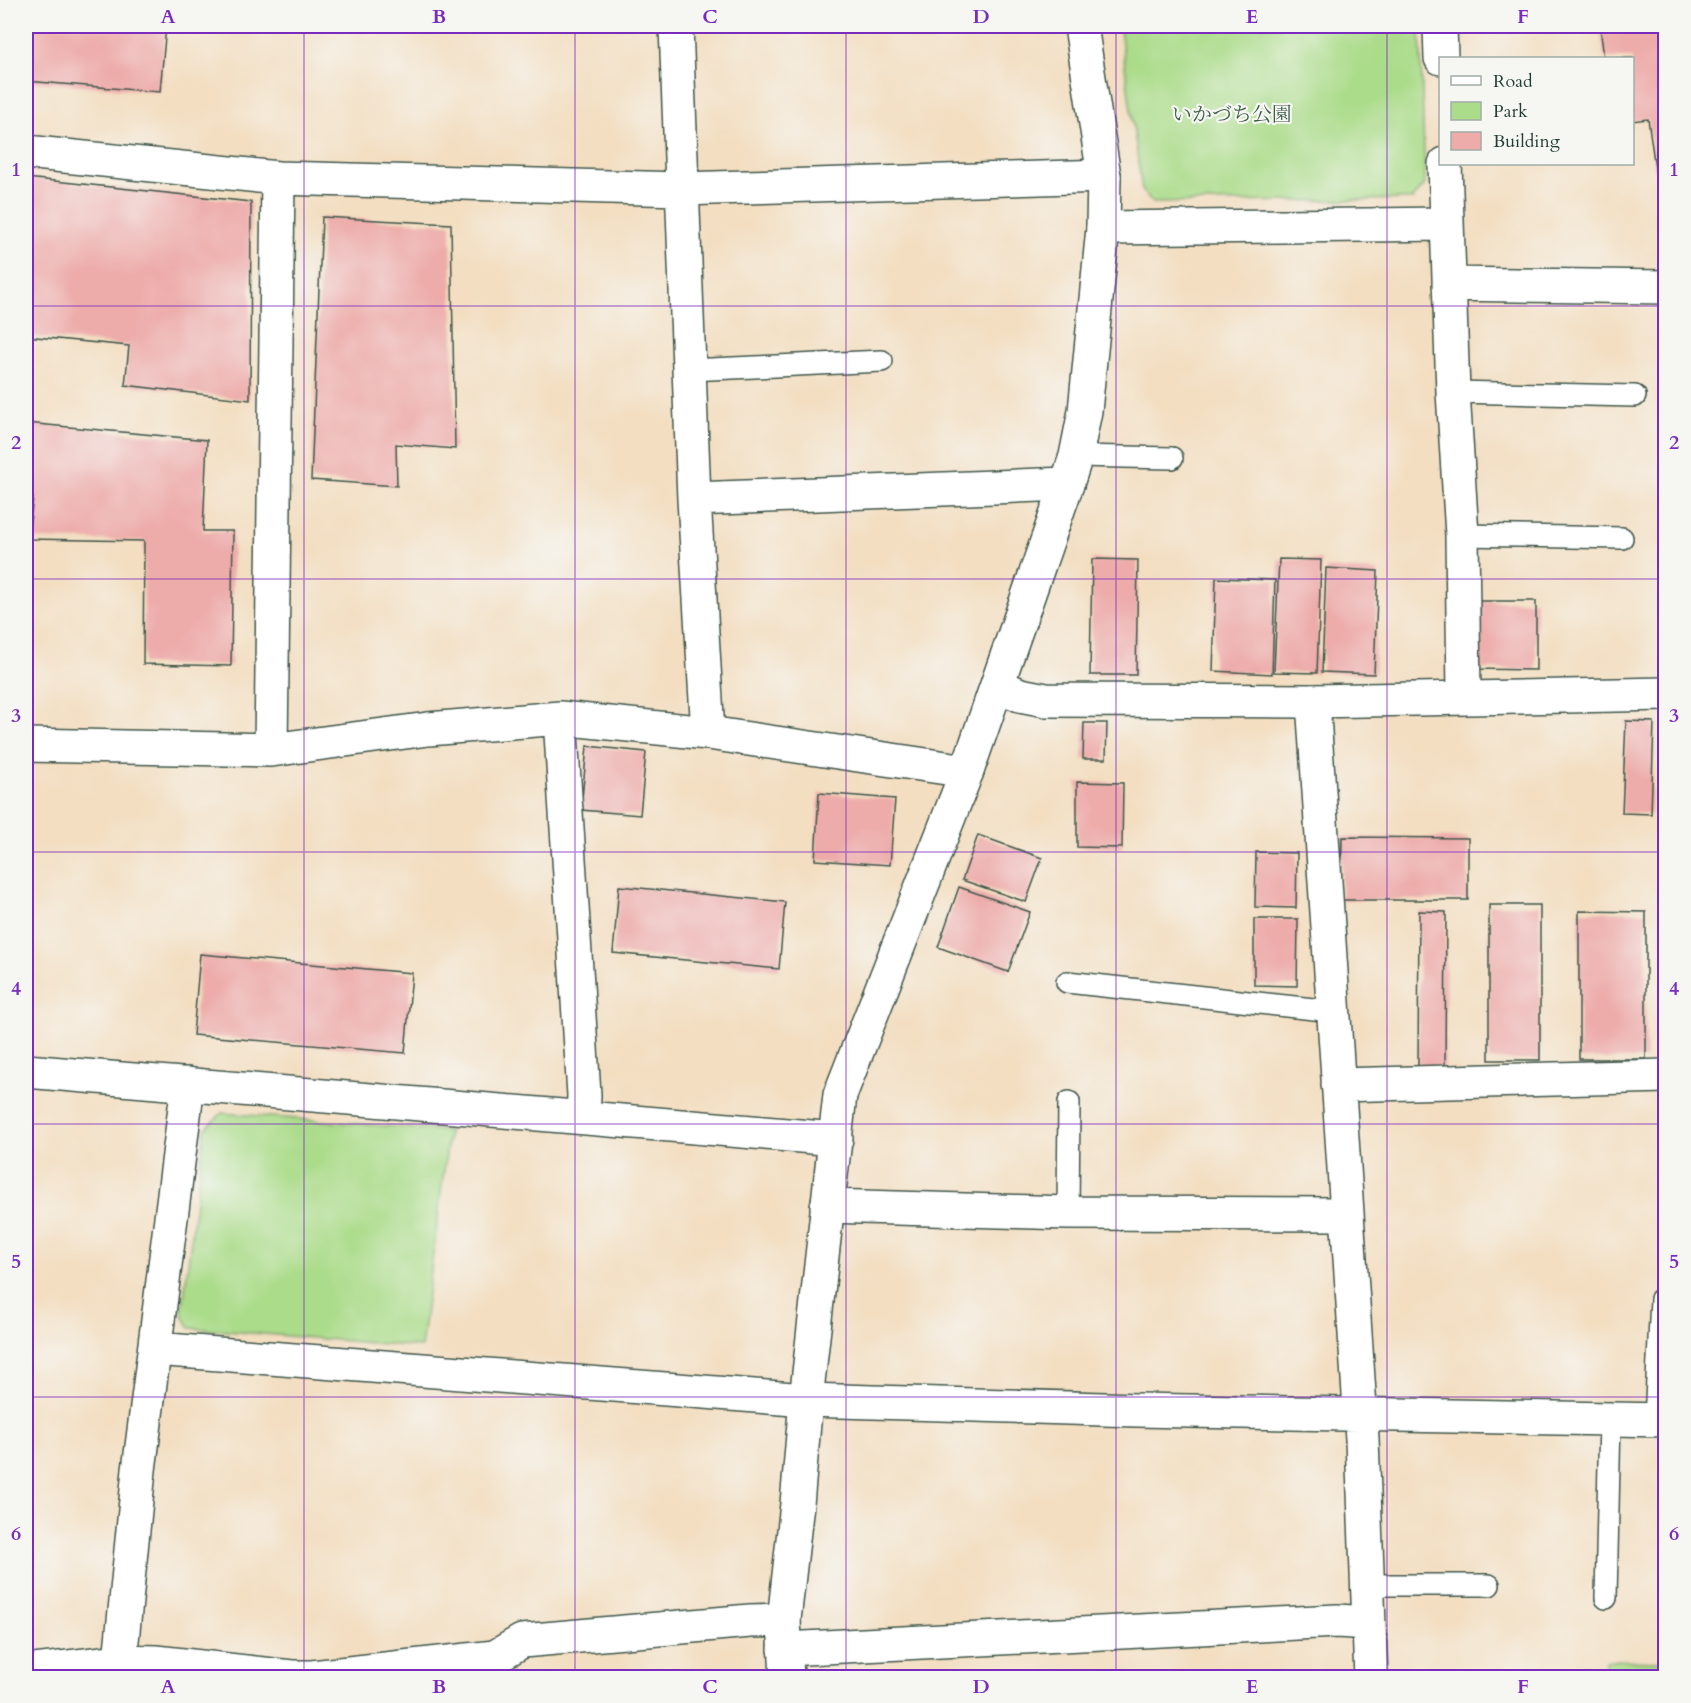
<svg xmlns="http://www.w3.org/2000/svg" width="1691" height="1703" viewBox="0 0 1691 1703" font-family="Cardo,'Noto Serif JP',serif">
	<rect width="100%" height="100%" fill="#f6f6f2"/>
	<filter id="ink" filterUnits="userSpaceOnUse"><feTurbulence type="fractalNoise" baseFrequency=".0167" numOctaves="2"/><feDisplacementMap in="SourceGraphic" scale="12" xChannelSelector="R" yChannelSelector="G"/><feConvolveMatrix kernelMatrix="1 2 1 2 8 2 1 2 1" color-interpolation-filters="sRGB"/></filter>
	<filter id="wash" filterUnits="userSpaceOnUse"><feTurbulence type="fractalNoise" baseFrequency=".008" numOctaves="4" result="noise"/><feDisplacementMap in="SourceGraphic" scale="24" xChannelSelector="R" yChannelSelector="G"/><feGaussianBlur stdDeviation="1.35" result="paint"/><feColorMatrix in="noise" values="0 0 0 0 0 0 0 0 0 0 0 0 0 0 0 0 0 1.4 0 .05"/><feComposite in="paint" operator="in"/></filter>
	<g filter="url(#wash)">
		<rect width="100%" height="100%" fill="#f3dec1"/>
		<path fill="#abdc8a" stroke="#658c5f" stroke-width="1.5" d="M1219 26H1420L1425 184 1413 199 1153 203 1142 190 1120 30Z
			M222 1113 449 1131 421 1347 190 1328 182 1313 205 1129Z
			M1606 1660 1665 1661V1677H1606Z"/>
		<g id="blocks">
			<path fill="#edacaa" d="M26 26H166L160 92 26 81Z
				M1600 26H1666V173L1656 175 1648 119 1632 121V58H1604Z
				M26 178 251 202 250 400 125 385 129 346 26 336Z
				M322 217 451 224 455 449 396 444 397 486 311 480Z
				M26 423 207 440 203 531H233L231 666 143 664 144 541 28 539 33 498 26 497Z
				M1092 559 1138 560 1136 675H1090Z
				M1279 559 1321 560 1317 673 1274 672Z
				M1326 568 1378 571 1374 674 1322 672Z
				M1216 578 1275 580 1272 674 1213 671Z
				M1476 601H1536V670L1476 669Z
				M1626 721 1654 722 1651 814 1622 813Z
				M1084 723H1107L1106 759H1083Z
				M587 746 646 752 640 815 581 810Z
				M1077 782 1123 783 1122 848 1077 847Z
				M819 793 895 799 890 865 815 860Z
				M978 835 1042 858 1026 902 962 880Z
				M1342 837 1468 838V900H1341Z
				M1256 852 1297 853 1296 908 1255 907Z
				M619 886 785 902 779 969 613 953Z
				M959 887 1030 912 1008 972 938 947Z
				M1489 905H1540V1060H1489Z
				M1419 911 1446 912 1445 1067H1418Z
				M1579 911 1646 912V1059H1579Z
				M1254 919H1298L1297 986 1254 985Z
				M200 954 412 973 405 1053 193 1035Z"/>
		</g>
	</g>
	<g filter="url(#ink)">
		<use href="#blocks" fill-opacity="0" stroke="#3f5549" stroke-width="1.5"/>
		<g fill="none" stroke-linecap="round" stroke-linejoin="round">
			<g stroke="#3f5549" stroke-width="24">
				<path id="service" d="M689 370 882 361
					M1453 392 1635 396
					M1076 456 1172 458
					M1462 535 1622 538
					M1067 982 1332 1011
					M1068 1213 1069 1102
					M1655 1420 1661 1299
					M1367 1585H1489
					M1606 1598 1610 1419"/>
			</g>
			<g stroke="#3f5549" stroke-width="36">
				<path id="minor" d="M676 26 694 499 708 733
					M1440 26 1441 58
					M26 152 278 178 681 189 1104 176
					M1445 164 1453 392 1462 535 1464 697
					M1103 228 1447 224
					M1449 284 1666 287
					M694 499 1067 484
					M1313 701 1362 1439 1371 1678
					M560 718 584 1095 583 1116
					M26 745 271 750 428 729 560 718 708 733 967 771
					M271 750 278 178
					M1338 1085 1666 1076
					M827 1206 1068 1213 1346 1214
					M155 1349 806 1400 1137 1410 1666 1420
					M785 1649 1337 1621 1369 1623
					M120 1661 139 1470 188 1084
					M26 1672 120 1661 156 1662 292 1677H312L495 1657 522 1641 750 1621 784 1620"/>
			</g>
			<g stroke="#3f5549" stroke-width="36">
				<path id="tertiary" d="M998 685 1020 695 1046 700 1313 701 1666 694
					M26 1071 836 1139
					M787 1678 784 1620 797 1504 806 1400 840 1095 967 771 1067 484 1076 456 1085 411 1103 228 1104 176 1081 26"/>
			</g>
			<use href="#service" stroke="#fff" stroke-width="21"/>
			<use href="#minor" stroke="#fff" stroke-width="33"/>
			<use href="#tertiary" stroke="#fff" stroke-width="33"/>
		</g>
	</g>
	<path fill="none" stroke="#7b2cbf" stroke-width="1.5" stroke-opacity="0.55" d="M304 26V1678M575 26V1678M846 26V1678M1116 26V1678M1387 26V1678M26 306H1666M26 579H1666M26 852H1666M26 1124H1666M26 1397H1666"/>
	<g text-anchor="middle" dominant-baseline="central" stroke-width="4.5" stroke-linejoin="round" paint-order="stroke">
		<g font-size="20" fill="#3b5d45" stroke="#f6f6f2">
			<text x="1232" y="114">いかづち公園</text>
		</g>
	</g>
	<rect width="1691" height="1703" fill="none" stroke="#f6f6f2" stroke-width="66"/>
	<rect x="1439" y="57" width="195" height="108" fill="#f6f6f2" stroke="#a0aca6" stroke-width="1.5"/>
	<rect x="1451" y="76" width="30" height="9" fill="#ffffff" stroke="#a0aca6" stroke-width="1.5"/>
	<text x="1493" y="87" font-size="18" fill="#1f3d34">Road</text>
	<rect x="1451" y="102" width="30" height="18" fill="#abdc8a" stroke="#a0aca6" stroke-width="1.5"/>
	<text x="1493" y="117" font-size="18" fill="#1f3d34">Park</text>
	<rect x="1451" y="132" width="30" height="18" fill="#edacaa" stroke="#a0aca6" stroke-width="1.5"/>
	<text x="1493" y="147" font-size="18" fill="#1f3d34">Building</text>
	<rect x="33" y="33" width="1625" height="1637" fill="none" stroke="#7b2cbf" stroke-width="2"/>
	<g font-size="20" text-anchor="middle" font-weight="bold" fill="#7b2cbf">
		<text x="168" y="23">A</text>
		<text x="439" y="23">B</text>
		<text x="710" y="23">C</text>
		<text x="981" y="23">D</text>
		<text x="1252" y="23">E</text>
		<text x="1523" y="23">F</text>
		<text x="16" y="176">1</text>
		<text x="1674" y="176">1</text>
		<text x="16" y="449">2</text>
		<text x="1674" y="449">2</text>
		<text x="16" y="722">3</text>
		<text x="1674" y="722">3</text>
		<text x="16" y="995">4</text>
		<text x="1674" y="995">4</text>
		<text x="16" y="1268">5</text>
		<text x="1674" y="1268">5</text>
		<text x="16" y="1540">6</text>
		<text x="1674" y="1540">6</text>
		<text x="168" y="1693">A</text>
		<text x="439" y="1693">B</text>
		<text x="710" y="1693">C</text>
		<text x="981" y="1693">D</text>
		<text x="1252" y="1693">E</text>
		<text x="1523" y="1693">F</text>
	</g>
</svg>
